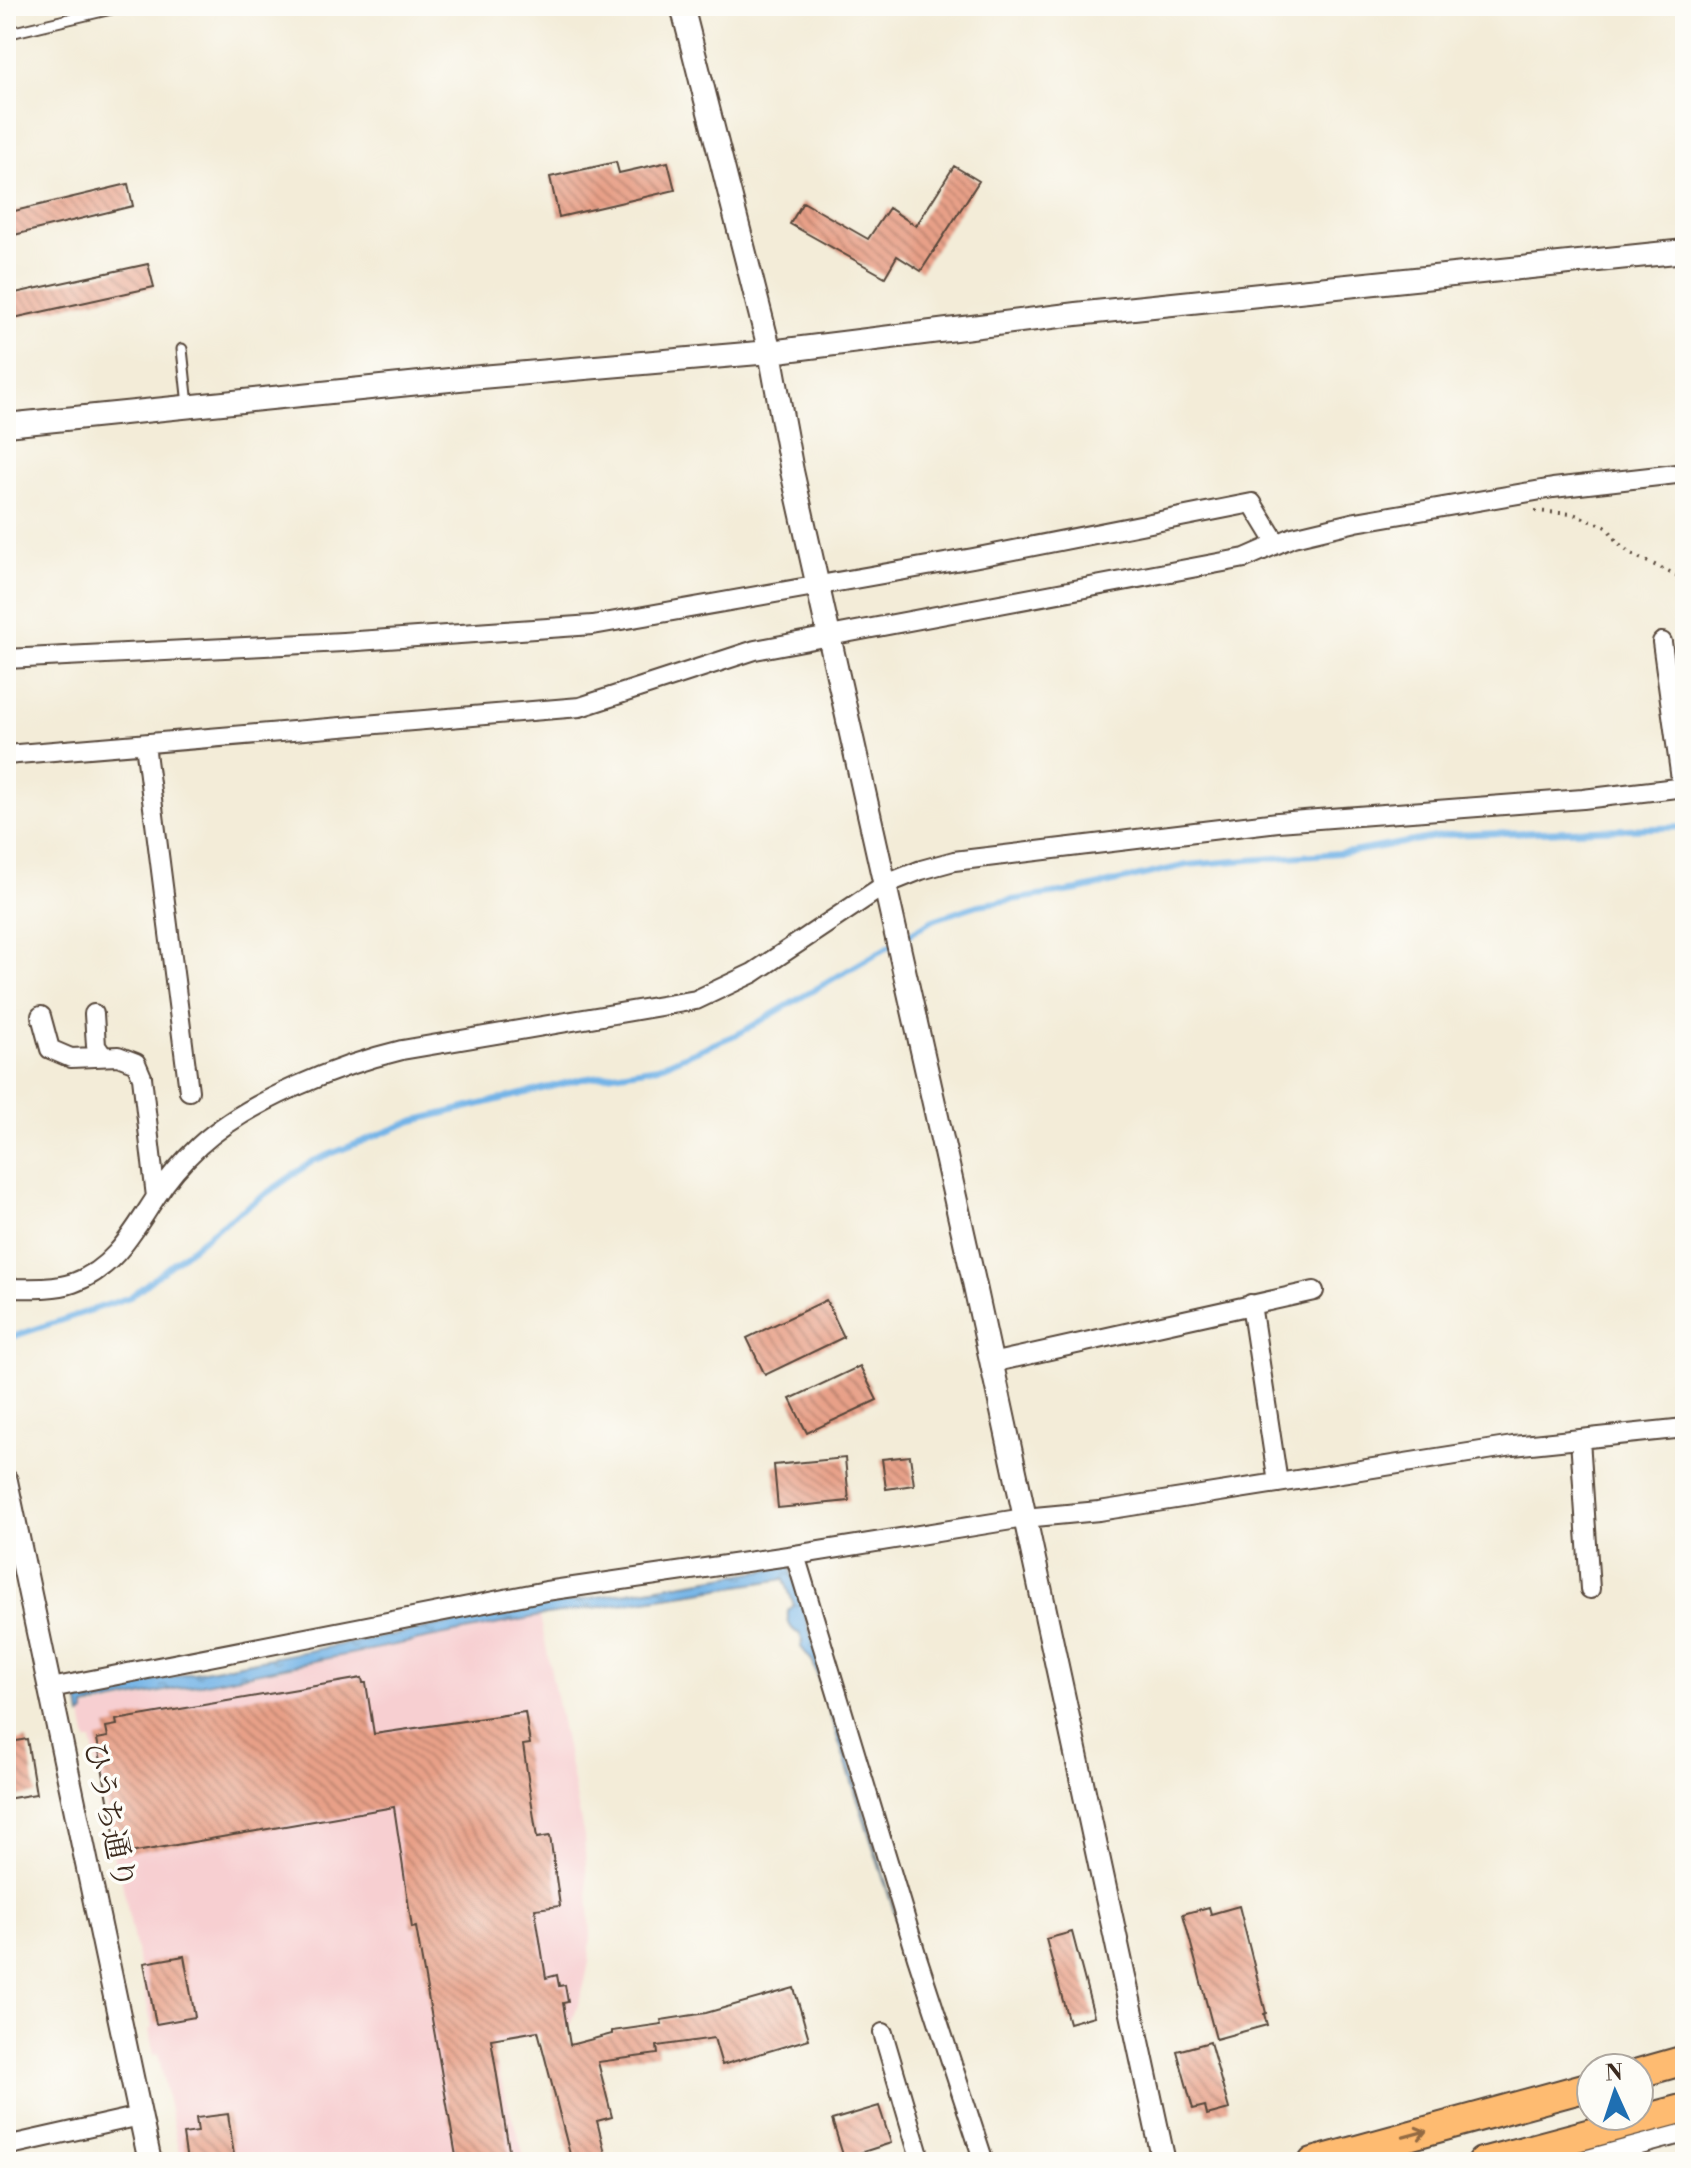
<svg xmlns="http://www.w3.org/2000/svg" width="1691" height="2168" viewBox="0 0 1691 2168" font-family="'Libre Bodoni','Noto Serif JP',serif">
	<defs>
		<pattern id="water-ripples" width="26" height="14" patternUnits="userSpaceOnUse" patternTransform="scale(2)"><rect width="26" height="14" fill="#73b4e7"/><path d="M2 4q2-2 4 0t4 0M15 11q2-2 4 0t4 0" fill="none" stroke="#6093bb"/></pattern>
		<pattern id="building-back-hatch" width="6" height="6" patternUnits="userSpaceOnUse" patternTransform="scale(2)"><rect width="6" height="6" fill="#e8a088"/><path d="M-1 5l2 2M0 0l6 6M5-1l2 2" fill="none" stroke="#bd836f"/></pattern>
	</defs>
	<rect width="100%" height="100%" fill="#fdfcf7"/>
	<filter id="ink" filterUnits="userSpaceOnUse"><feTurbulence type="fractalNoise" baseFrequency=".0125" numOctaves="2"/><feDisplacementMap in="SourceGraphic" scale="16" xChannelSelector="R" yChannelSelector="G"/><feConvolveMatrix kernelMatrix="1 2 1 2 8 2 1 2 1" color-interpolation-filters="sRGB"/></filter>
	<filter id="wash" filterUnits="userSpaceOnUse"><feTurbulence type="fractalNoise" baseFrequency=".006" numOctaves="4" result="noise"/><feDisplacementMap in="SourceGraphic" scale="32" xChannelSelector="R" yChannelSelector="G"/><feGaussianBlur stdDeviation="1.8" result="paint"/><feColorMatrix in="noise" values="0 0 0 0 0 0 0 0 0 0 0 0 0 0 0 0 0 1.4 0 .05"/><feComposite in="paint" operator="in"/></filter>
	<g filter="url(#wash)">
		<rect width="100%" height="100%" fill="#f3ecd8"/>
		<path fill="#f7cfd1" d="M540 1616 584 1837 591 1935 589 1962 584 1986 572 2023 567 2028 490 2045 526 2162H181L158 2054 154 2055 149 2030 152 2028 121 1877H117L113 1855 116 1853 92 1741H87L82 1716 85 1709Z"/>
		<path fill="url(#water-ripples)" stroke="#576f82" stroke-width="2" d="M790 1566 904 1942 813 1662 801 1647 803 1641 800 1634C790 1630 787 1621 788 1611L794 1605 784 1579 540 1616 85 1707V1713L81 1716 78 1695 560 1603Z"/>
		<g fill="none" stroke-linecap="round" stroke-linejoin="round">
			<path stroke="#73b4e7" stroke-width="6" d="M903 938 933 920 978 905 1079 890 1187 865 1352 852 1447 835 1685 827
				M6 1339 130 1297 221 1225 313 1161 413 1121 582 1079 658 1067 740 1033 893 944"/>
		</g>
		<g id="blocks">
			<path fill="url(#building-back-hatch)" d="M616 162 619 173 668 162 675 190 559 217 550 177Z
				M954 166 979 181 921 271 897 256 885 277 790 224 803 202 868 239 889 208 916 226Z
				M128 184 133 206 6 237V213Z
				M148 264 154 287 9 319 6 295Z
				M826 1300 844 1337 765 1375 747 1338Z
				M860 1366 877 1400 807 1433 790 1399Z
				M910 1456 914 1485 886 1489 882 1459Z
				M845 1458 849 1501 778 1508 774 1465Z
				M362 1678 363 1683H366L374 1734 525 1712 530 1744 523 1745 537 1838 550 1836 560 1906 535 1909 546 1978 557 1975 559 1986 565 1985 568 2002 563 2003 570 2045 612 2034V2031L662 2024 661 2020 706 2013 794 1988 809 2039 722 2065 714 2038 657 2046 658 2054 598 2062 612 2117 597 2121 606 2157 588 2162H572L538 2031 491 2039 511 2162H457L416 1927 412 1928 394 1807 118 1855 97 1739 108 1737 106 1727 117 1725 116 1720Z
				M27 1739 36 1794 6 1799V1743Z
				M1239 1906 1266 2013 1264 2014 1267 2025 1216 2039 1183 1914 1209 1907 1211 1914Z
				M1072 1932 1094 2016 1069 2023 1046 1939Z
				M184 1956 195 2017 156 2024 144 1963Z
				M1210 2042 1229 2109 1207 2115 1205 2106 1193 2109 1177 2051Z
				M879 2106 891 2143 844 2158 832 2120Z
				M228 2114 235 2162H187L183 2134 198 2132 196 2118Z"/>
		</g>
	</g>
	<g filter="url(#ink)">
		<use href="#blocks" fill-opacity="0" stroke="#57473a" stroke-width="2"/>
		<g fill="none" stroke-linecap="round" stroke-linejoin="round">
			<g stroke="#57473a" stroke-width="13">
				<path id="service" d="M6 34 124 6
					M182 349 188 405"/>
			</g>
			<g stroke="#57473a" stroke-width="22">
				<path id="minor" d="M1662 642 1682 787
					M6 659 343 642 593 625 973 558 1252 503 1277 544
					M145 744 189 1091
					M6 755 580 707 755 650 1245 558 1293 537 1356 522 1553 488 1685 473
					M94 1014 96 1046 103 1056
					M41 1016 50 1049 71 1058 118 1056 136 1063 142 1077 156 1197
					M6 1288C28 1288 52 1290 73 1283 114 1269 134 1230 156 1197 168 1178 183 1161 199 1146 248 1101 339 1065 402 1050L696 1000 753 973 886 884 921 870 954 861 1278 822 1583 799 1685 787
					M1251 1304 1278 1483
					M991 1363 1314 1291
					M1580 1439 1590 1589
					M795 1555 917 1957 984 2162
					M51 1688 546 1591 795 1555 1024 1518 1099 1511 1513 1446 1685 1428
					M883 2033 921 2162
					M6 2146 140 2116
					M1577 2162 1685 2133"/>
			</g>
			<g stroke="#57473a" stroke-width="26">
				<path id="tertiary" d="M682 6 770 352 792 471 975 1286 1164 2162
					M6 425 469 378 770 352 1076 314 1685 251
					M6 1481 150 2162"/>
			</g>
			<g stroke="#57473a" stroke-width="32">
				<path id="primary" d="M1639 2073 1685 2060
					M1313 2162 1591 2086
					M1482 2162 1685 2108"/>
			</g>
			<path stroke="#57473a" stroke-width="4" stroke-dasharray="2 6" stroke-linecap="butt" d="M1535 511 1573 514 1607 527 1617 542 1631 554 1685 579"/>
			<use href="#service" stroke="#fff" stroke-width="9"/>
			<use href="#minor" stroke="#fff" stroke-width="18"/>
			<use href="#tertiary" stroke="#fff" stroke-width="22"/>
			<use href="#primary" stroke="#febb71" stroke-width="28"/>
		</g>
		<defs><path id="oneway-shaft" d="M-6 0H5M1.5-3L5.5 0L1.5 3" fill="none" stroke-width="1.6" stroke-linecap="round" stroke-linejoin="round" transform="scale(2)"/></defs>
		<use stroke="#936b43" href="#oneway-shaft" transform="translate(1415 2134) rotate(-15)"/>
	</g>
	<g text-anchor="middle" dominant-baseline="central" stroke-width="7" stroke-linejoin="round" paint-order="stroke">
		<g font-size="30" fill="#3b2a1e" stroke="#fdfcf7">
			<text transform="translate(109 1815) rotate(78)">ひうち通り</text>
		</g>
	</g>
	<rect width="1691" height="2168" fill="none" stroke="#fdfcf7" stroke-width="32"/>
	<g transform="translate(1615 2092) rotate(357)"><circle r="38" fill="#fdfcf7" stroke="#afa8a0" stroke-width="2"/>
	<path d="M0-6L14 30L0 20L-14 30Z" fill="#1f6fb2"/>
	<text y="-12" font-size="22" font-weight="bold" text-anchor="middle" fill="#3b2a1e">N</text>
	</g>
</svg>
